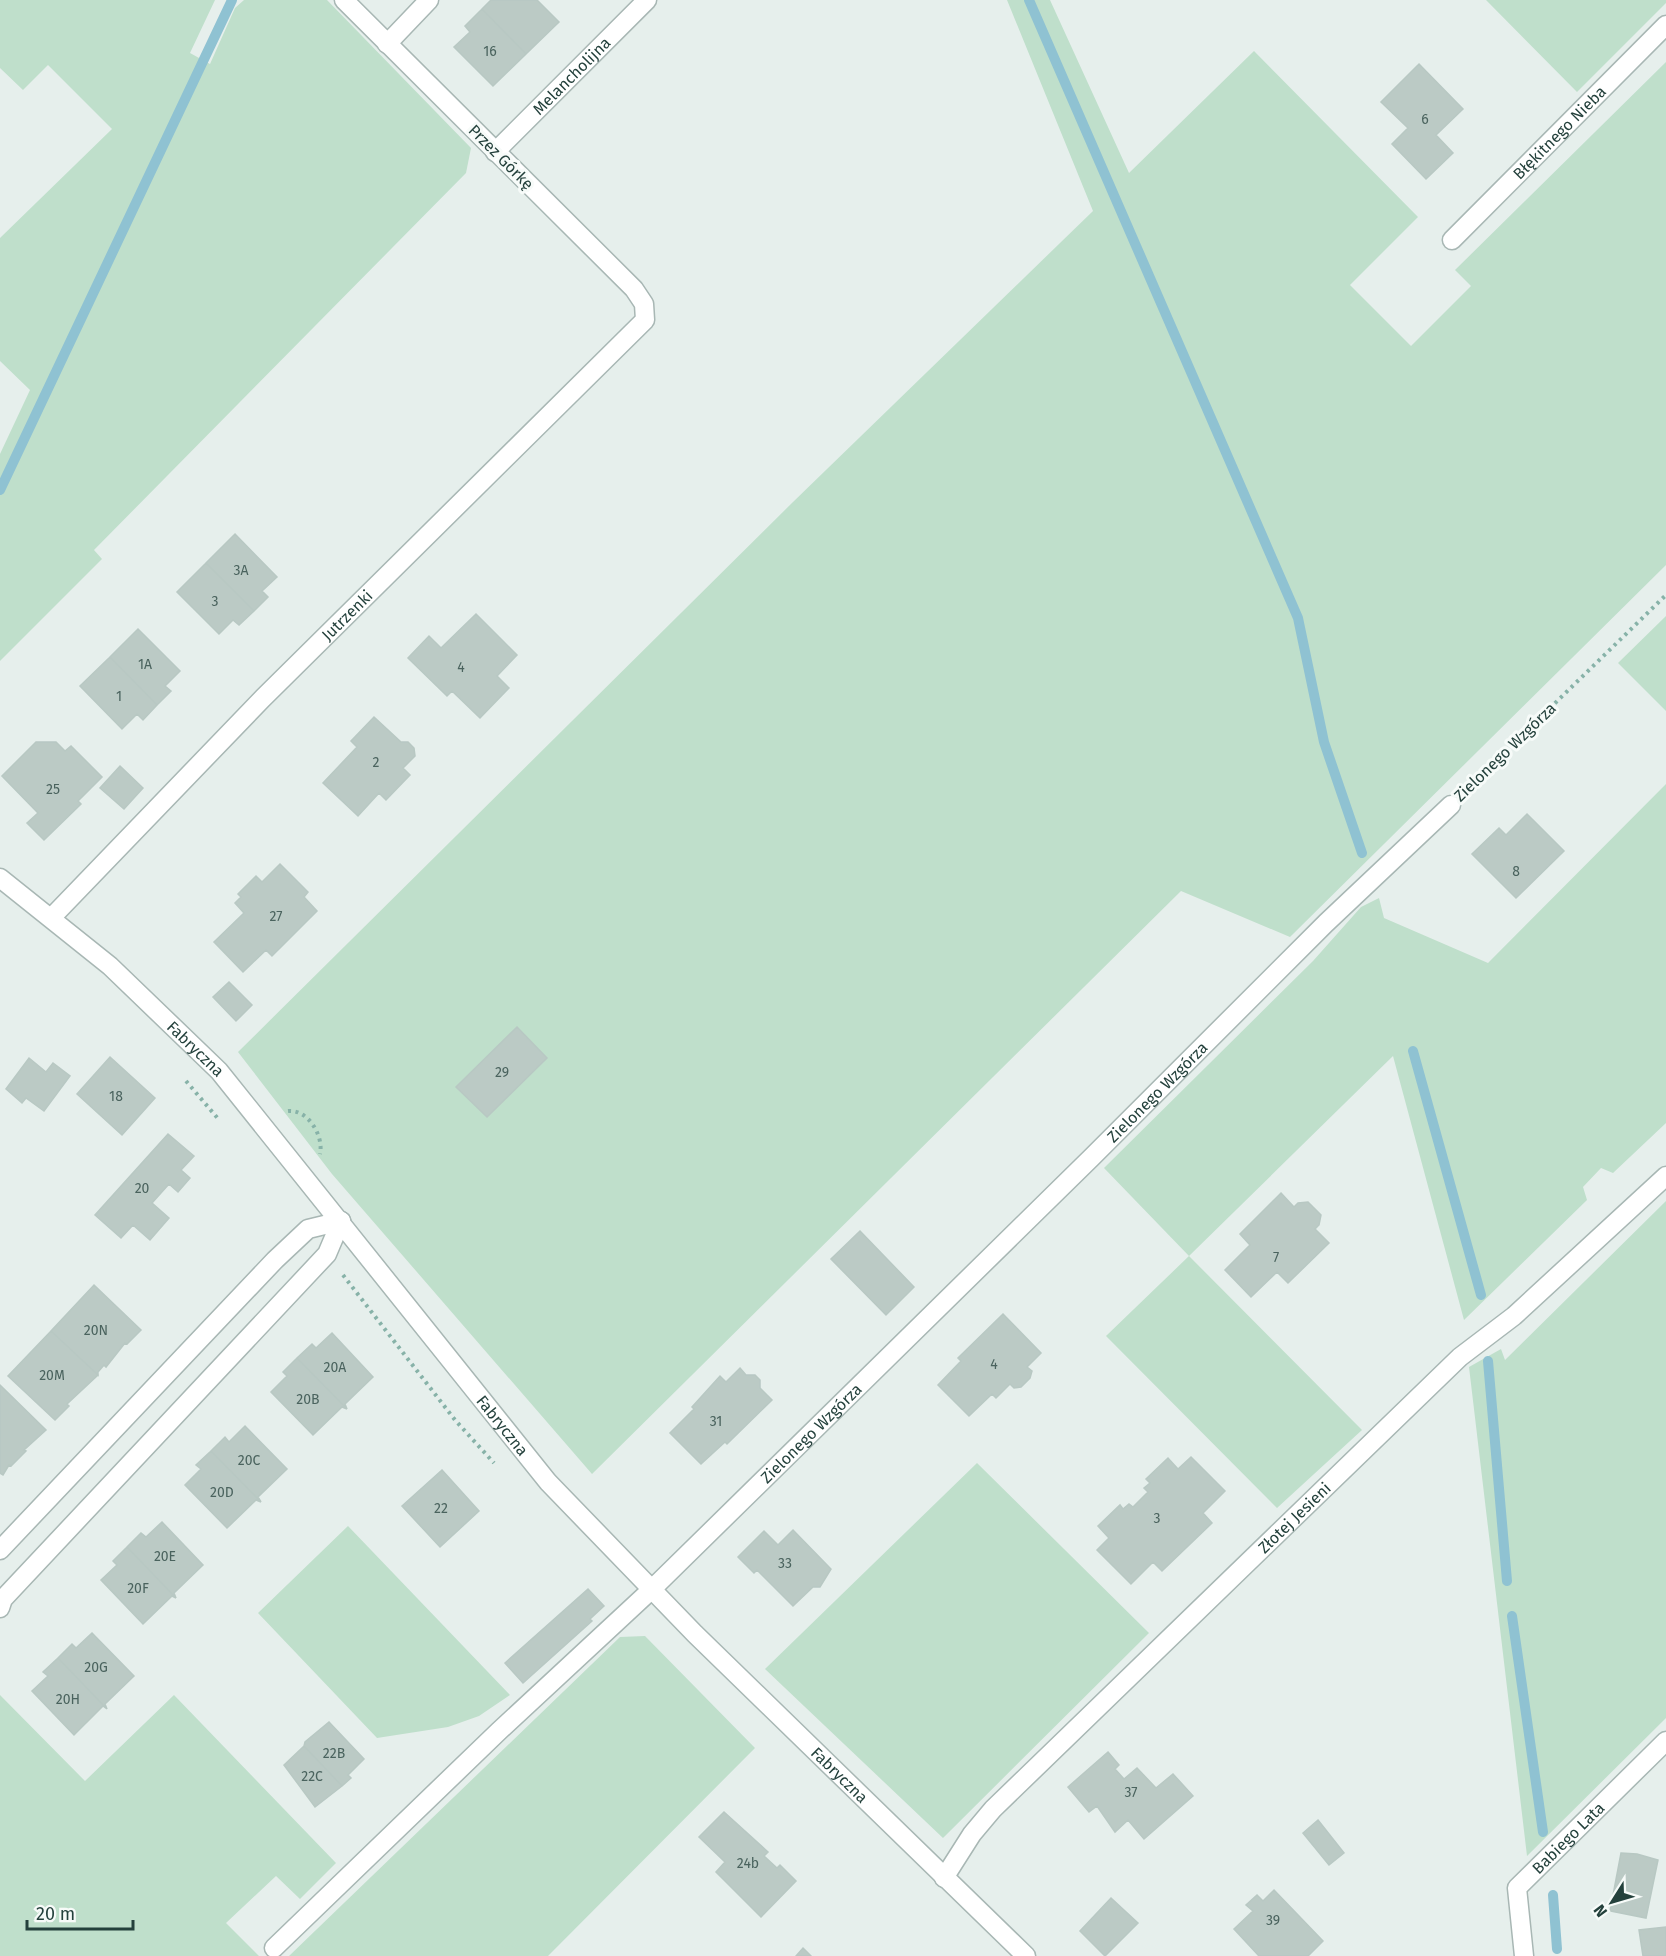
<svg xmlns="http://www.w3.org/2000/svg" width="1666" height="1956" viewBox="0 0 1666 1956" font-family="'Fira Sans',sans-serif">
	<rect width="100%" height="100%" fill="#e6efec"/>
	<path fill="#bfdfcb" d="M0 0H215L190 53 210 64 235 8 244 0H327L471 148 466 173 94 550 102 559 0 661V454L30 390 0 361V238L112 129 48 65 23 90 0 68Z
		M1007 0H1050L1129 173 1254 51 1418 217 1350 285 1411 346 1471 286 1455 270 1666 62V565L1290 937 1181 891 592 1474 332 1174 238 1052 793 502 1093 211Z
		M1486 0H1666V3L1577 92Z
		M1666 616V711L1618 663Z
		M1666 784V1123L1613 1173 1601 1168 1583 1187 1587 1200 1464 1320 1393 1056 1189 1256 1362 1430 1277 1508 1106 1336 1189 1256 1104 1168 1313 961 1361 907 1379 898 1384 918 1488 963Z
		M1666 1201V1718L1527 1856 1469 1367 1501 1349 1505 1360Z
		M977 1463 1149 1633 943 1838 765 1669Z
		M348 1526 510 1695 479 1716 448 1727 377 1738 258 1613Z
		M645 1636 755 1748 548 1956H289L620 1637Z
		M0 1695 85 1781 174 1695 336 1863 300 1899 276 1876 226 1923 259 1956H0Z"/>
	<g fill="none" stroke-linecap="round" stroke-linejoin="round">
		<path stroke="#8fc2d2" stroke-width="10" d="M1029 0 1298 618 1324 742 1362 853
			M0 490 232 0
			M1413 1051 1481 1295
			M1488 1361 1507 1581
			M1512 1616 1543 1832
			M1553 1895 1557 1949"/>
	</g>
	<path fill="#bbcac5" stroke="#b8c8c3" stroke-width="1.5" d="M491 0H537L559 22 526 54 482 9Z
		M482 9 526 54 493 86 454 47 470 32 465 26Z
		M1419 64 1463 109 1436 135 1453 153 1426 179 1392 144 1408 128 1381 102Z
		M235 534 277 577 262 591 268 597 254 611 206 563Z
		M206 563 254 611 239 625 233 620 219 634 177 592Z
		M476 614 517 655 497 676 509 688 480 718 452 691 447 696 408 658 429 636 441 648Z
		M138 629 180 671 165 686 171 691 157 705 110 657Z
		M110 657 157 705 143 720 137 714 122 729 80 686Z
		M374 717 401 742H408L414 748 415 756 403 768 410 775 386 800 379 793 358 816 323 783 357 747 351 741Z
		M36 742H56L65 751 71 746 102 777 78 801 81 804 44 840 27 823 38 813 2 776Z
		M120 766 143 788 124 809 100 788Z
		M1527 814 1564 851 1516 898 1472 854 1499 828 1506 835Z
		M280 864 308 892 304 897 317 911 272 956 266 950 243 972 214 942 244 913 235 903 241 897 238 894 256 876 262 882Z
		M229 982 252 1005 236 1021 213 997Z
		M517 1027 547 1058 487 1117 456 1087Z
		M110 1057 155 1098 122 1135 77 1094Z
		M29 1058 46 1072 53 1063 70 1076 44 1111 26 1098 22 1103 6 1089Z
		M168 1134 194 1156 181 1170 190 1178 178 1192 169 1184 152 1203 169 1218 150 1240 133 1225 121 1238 95 1215Z
		M1281 1193 1294 1207 1298 1203 1308 1202 1321 1215 1319 1225 1315 1229 1329 1243 1288 1283 1277 1272 1251 1297 1225 1270 1250 1245 1240 1234Z
		M860 1231 914 1287 886 1315 831 1259Z
		M94 1285 141 1330 127 1344 125 1343 106 1367 104 1365 98 1372V1375L51 1331Z
		M1003 1314 1041 1353 1027 1367 1032 1371 1030 1378 1021 1387 1014 1388 1010 1384 996 1398 992 1394 969 1416 938 1385 961 1361 958 1358Z
		M51 1331 98 1375 67 1404 69 1406 55 1420 8 1376Z
		M332 1333 373 1377 345 1404 347 1409 297 1358 312 1344 316 1348Z
		M297 1358 347 1409 342 1407 313 1435 271 1392 287 1376 283 1372Z
		M740 1368 746 1375H755L760 1380V1388L772 1400 727 1444 725 1442 701 1464 670 1433 694 1409 692 1407 720 1376 726 1382Z
		M0 1385 46 1430 24 1450 26 1451 11 1466 9 1465 3 1475 0 1473Z
		M245 1426 287 1469 258 1497 261 1502 211 1451 225 1437 229 1442Z
		M211 1451 261 1502 256 1500 227 1528 185 1485 201 1469 196 1465Z
		M1191 1457 1225 1491 1203 1513 1212 1523 1162 1571 1153 1562 1131 1584 1097 1550 1109 1538 1098 1526 1120 1505 1123 1509 1129 1504 1133 1507 1148 1492 1144 1488 1150 1483 1146 1479 1168 1458 1178 1469Z
		M442 1470 479 1511 440 1547 402 1506Z
		M162 1522 203 1565 174 1593 176 1598 127 1547 141 1533 146 1537Z
		M793 1530 831 1569 820 1587H813L793 1606 757 1570 754 1573 738 1557 764 1531 778 1545Z
		M127 1547 176 1598 172 1596 143 1624 101 1580 117 1565 113 1561Z
		M588 1589 604 1606 590 1619 592 1621 523 1683 505 1663Z
		M92 1633 134 1676 105 1704 107 1709 58 1658 72 1644 76 1648Z
		M58 1658 107 1709 103 1706 74 1735 32 1691 48 1676 43 1672Z
		M329 1722 364 1759 348 1775 351 1778 342 1786 304 1746 305 1742Z
		M304 1746 342 1786 315 1807 284 1765Z
		M1108 1752 1119 1765 1115 1769 1124 1779 1137 1768 1156 1788 1173 1774 1193 1796 1144 1839 1128 1820 1115 1832 1097 1806 1089 1812 1068 1787Z
		M724 1812 768 1852 764 1856 777 1868 780 1865 796 1881 761 1917 716 1872 725 1862 699 1837Z
		M1318 1820 1344 1853 1329 1865 1303 1833Z
		M1621 1853 1637 1854 1658 1860 1646 1918 1610 1911Z
		M1274 1890 1323 1941 1308 1956H1259L1234 1929 1253 1911 1246 1905 1257 1895 1263 1901Z
		M1111 1898 1138 1923 1105 1956 1080 1931Z
		M1666 1927V1956H1643L1639 1930Z
		M803 1948 811 1956H796Z"/>
	<g fill="none" stroke-linecap="round" stroke-linejoin="round">
		<g stroke="#a8b7b4" stroke-width="21">
			<g id="minor">
				<path d="M387 44 429 0"/>
				<path id="s1" d="M495 152 647 0"/>
				<path id="s2" d="M1452 240 1666 25"/>
				<path id="s3" d="M0 878 110 966 219 1071 548 1482 695 1634 1026 1956"/>
				<path id="s4" d="M52 917 263 698 645 320 644 304 634 289 344 0"/>
				<path d="M0 1550 275 1260 308 1229 341 1221"/>
				<path d="M0 1608 3 1599 327 1254 341 1221"/>
				<path id="s5" d="M944 1878 972 1834 993 1809 1460 1357 1514 1316 1666 1176"/>
				<path id="s6" d="M274 1948 499 1731 651 1590 1091 1158 1326 923 1451 805"/>
				<path id="s7" d="M1524 1956 1517 1888 1666 1741"/>
			</g>
		</g>
		<path stroke="#87b2a8" stroke-width="4" stroke-dasharray="3 4.5" stroke-linecap="butt" d="M1469 787 1666 595
			M186 1081 220 1121
			M288 1111C308 1109 324 1136 320 1154
			M343 1275 455 1420 494 1463"/>
		<use href="#minor" stroke="#fff" stroke-width="18"/>
	</g>
	<g text-anchor="middle" dominant-baseline="central" stroke-width="6" stroke-linejoin="round" paint-order="stroke">
		<g font-size="14" fill="#4a635e">
			<text x="490" y="51">16</text>
			<text x="1425" y="119">6</text>
			<text x="241" y="570">3A</text>
			<text x="215" y="601">3</text>
			<text x="145" y="664">1A</text>
			<text x="461" y="667">4</text>
			<text x="119" y="696">1</text>
			<text x="376" y="762">2</text>
			<text x="53" y="789">25</text>
			<text x="1516" y="871">8</text>
			<text x="276" y="916">27</text>
			<text x="502" y="1072">29</text>
			<text x="116" y="1096">18</text>
			<text x="142" y="1188">20</text>
			<text x="1276" y="1257">7</text>
			<text x="96" y="1330">20N</text>
			<text x="994" y="1364">4</text>
			<text x="335" y="1367">20A</text>
			<text x="52" y="1375">20M</text>
			<text x="308" y="1399">20B</text>
			<text x="716" y="1421">31</text>
			<text x="249" y="1460">20C</text>
			<text x="222" y="1492">20D</text>
			<text x="441" y="1508">22</text>
			<text x="1157" y="1518">3</text>
			<text x="165" y="1556">20E</text>
			<text x="785" y="1563">33</text>
			<text x="138" y="1588">20F</text>
			<text x="96" y="1667">20G</text>
			<text x="68" y="1699">20H</text>
			<text x="334" y="1753">22B</text>
			<text x="312" y="1776">22C</text>
			<text x="1131" y="1792">37</text>
			<text x="748" y="1863">24b</text>
			<text x="1273" y="1920">39</text>
		</g>
		<g font-size="16" fill="#24413c" stroke="#f7fbf9">
			<text stroke="none"><textPath href="#s1" startOffset="108">Melancholijna</textPath></text>
			<text stroke="none"><textPath href="#s2" startOffset="152">Błękitnego Nieba</textPath></text>
			<text transform="translate(501 157) rotate(45)">Przez Górkę</text>
			<text stroke="none"><textPath href="#s4" startOffset="422">Jutrzenki</textPath></text>
			<text transform="translate(1505 752) rotate(-44)">Zielonego Wzgórza</text>
			<text stroke="none"><textPath href="#s3" startOffset="260">Fabryczna</textPath></text>
			<text stroke="none"><textPath href="#s6" startOffset="1230">Zielonego Wzgórza</textPath></text>
			<text stroke="none"><textPath href="#s3" startOffset="746">Fabryczna</textPath></text>
			<text stroke="none"><textPath href="#s6" startOffset="744">Zielonego Wzgórza</textPath></text>
			<text stroke="none"><textPath href="#s5" startOffset="504">Złotej Jesieni</textPath></text>
			<text stroke="none"><textPath href="#s3" startOffset="1232">Fabryczna</textPath></text>
			<text stroke="none"><textPath href="#s7" startOffset="140">Babiego Lata</textPath></text>
		</g>
	</g>
	<g transform="translate(1612 1902) rotate(233)" stroke="#f7fbf9" stroke-width="4.5" paint-order="stroke">
	<path d="M0-4.5L10 22L0 15L-10 22Z" fill="#24413c"/>
	<text y="-9" font-size="16" font-weight="bold" text-anchor="middle" fill="#24413c">N</text>
	</g>
	<path d="M27 1920v9h106v-9" fill="none" stroke="#24413c" stroke-width="3"/>
	<text x="36" y="1920" font-size="18" fill="#24413c" stroke="#f7fbf9" stroke-width="4.5" paint-order="stroke">20 m</text>
</svg>
